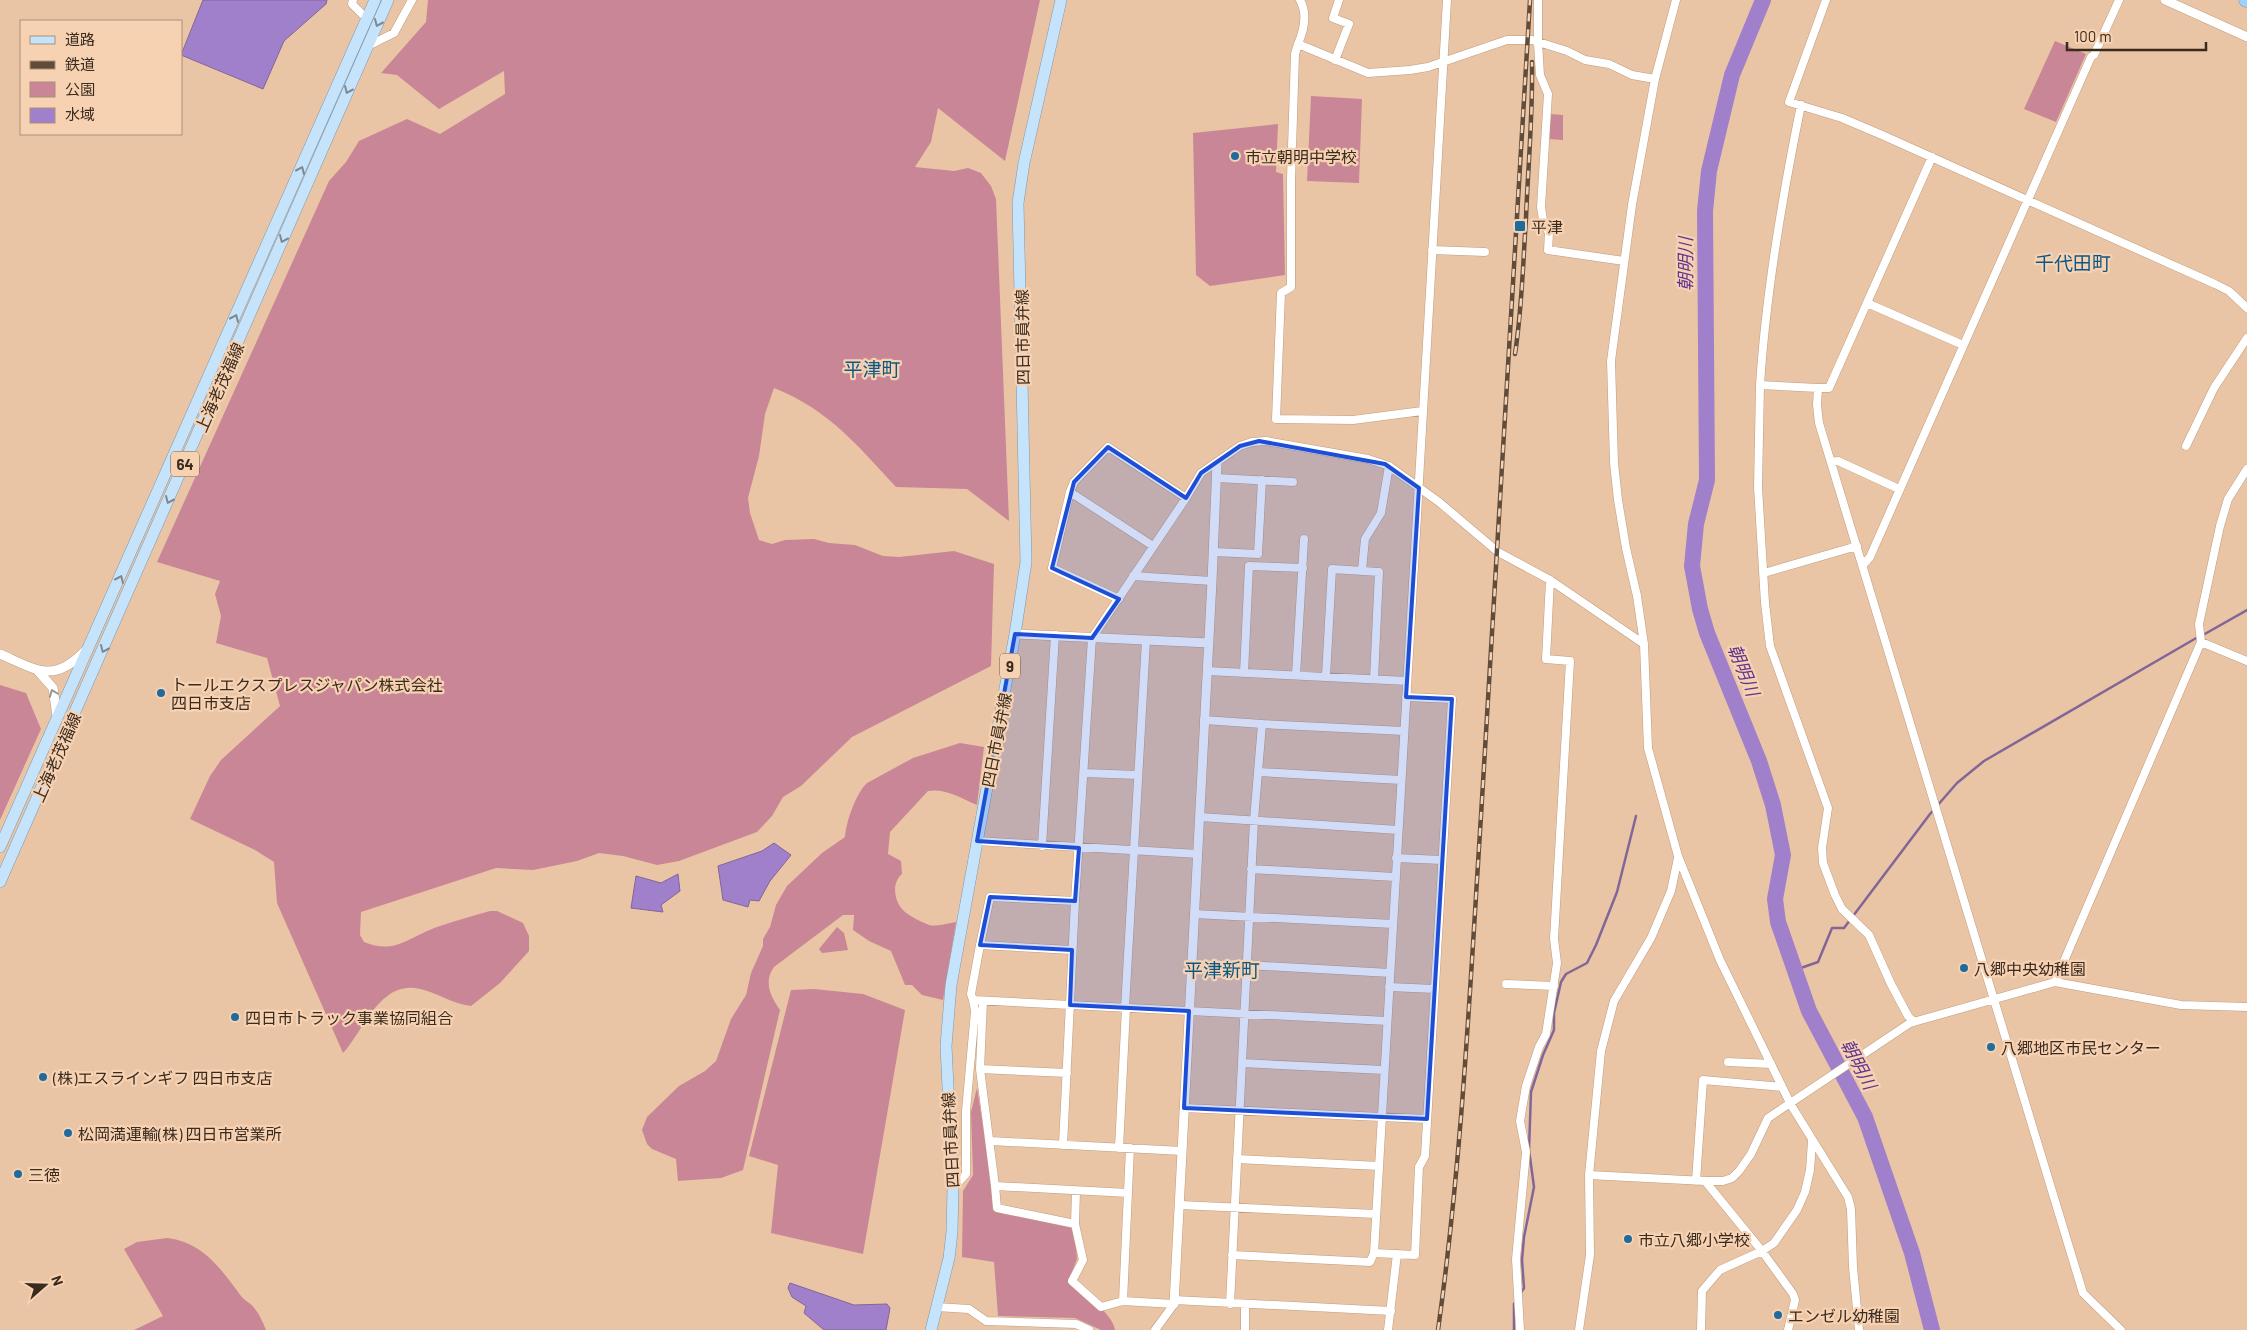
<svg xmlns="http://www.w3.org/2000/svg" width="2247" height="1330" viewBox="0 0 2247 1330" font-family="Barlow,'Noto Sans JP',sans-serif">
	<rect width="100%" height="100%" fill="#eac5a5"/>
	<path fill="#c98697" d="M428 0H1040L1005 161 938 108 931 142 915 167 954 171 968 168 981 173 991 186 996 199 1009 521 967 489 896 487C857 445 829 410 774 388L765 414 759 456 748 498 750 513 759 540 772 544 785 540 814 539 829 543 855 545 883 556 899 557 954 551 994 564 991 666 852 737 801 786 783 797 772 816 757 832 679 861 657 865 623 856 599 853 577 861 533 870 496 868 361 912 360 935 364 942C395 955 409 937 437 927 454 921 472 916 490 911H497L523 923 529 936V951L500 983 471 1006C452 1004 438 993 420 989 380 979 363 1032 343 1053L277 903 274 862 255 850 190 819 210 776 221 760 280 706 267 658 216 643 221 616 215 594 220 581 157 562 329 181 346 162 359 141 407 119 440 134 505 94 504 71 439 109 397 75 381 73 426 22Z
		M2055 41 2086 54 2056 122 2024 109Z
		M1311 96 1362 99 1359 183 1307 181Z
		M1550 114 1563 115V140L1549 139Z
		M1278 124 1276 172 1283 174 1285 275 1210 286 1196 275 1193 133Z
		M0 685 26 693 41 729 0 820Z
		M960 743 984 747 977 805C961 798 945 788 928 791L890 832 888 854 901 861 902 874C891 883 894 903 905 912 911 917 922 922 929 925 936 927 949 923 956 922L943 1000 922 995 912 985H905L891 951 869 941 853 930 854 915H843L774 967C763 982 771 997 780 1010L743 1170 721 1178 678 1181 676 1159 652 1149 647 1144 642 1130 647 1117 679 1086 705 1071 716 1061 731 1019 746 995 751 973 763 946V939L770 927 776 905 787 886 822 853 845 837C846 822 856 793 867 783L913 758Z
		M837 927 844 933 848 950 822 953 819 949Z
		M814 989 863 994 905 1010 863 1254 771 1233 778 1165 749 1156 791 990Z
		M977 1088 996 1208 1074 1224 1077 1259 1068 1282C1081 1292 1113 1313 1115 1330H1101L1075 1318 998 1316 994 1262 962 1257 963 1191 973 1175 971 1112Z
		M167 1238C203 1242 221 1269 241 1296 245 1301 252 1304 255 1309 260 1315 263 1323 266 1330H134L163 1316 124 1249 137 1242Z"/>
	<path fill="#a080cb" stroke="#816697" d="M203 0H327L326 4 284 41 263 89 181 55Z
		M774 843 791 855 770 881 759 901 750 900 748 907 723 900 718 866 762 851Z
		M678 874 680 891 661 905 663 912 631 908 636 876 661 883Z
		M790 1283 854 1305 887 1304 890 1308 886 1330H824L804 1313 806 1306 792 1297 788 1288Z"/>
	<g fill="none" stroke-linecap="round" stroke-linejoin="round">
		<path stroke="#816697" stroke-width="2.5" d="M2203 635 2247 610
			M1795 970 1818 962 1832 928H1844L1930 814 1957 783 1984 761 2198 637
			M1520 1294 1524 1288 1522 1260 1524 1237 1534 1187 1529 1150 1531 1092 1543 1055 1554 1030V1013L1561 982 1566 974 1587 963 1596 945 1617 892 1636 816
			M1514 1330V1304L1516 1301"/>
		<path stroke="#a080cb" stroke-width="16" d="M1763 0 1732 75 1709 171 1705 211 1707 480 1696 524 1692 566 1700 609 1707 633 1759 761 1773 805 1783 855 1775 899 1778 922 1809 1011 1865 1117 1912 1253 1932 1330"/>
		<g stroke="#bf9c7d" stroke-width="9">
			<path id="minor" d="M353 0 352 4 367 19
				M1300 0C1308 14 1304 30 1298 44L1368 73 1410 70 1428 67 1507 40H1532L1567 51 1585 60 1609 64 1632 75 1655 79
				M1538 0V43L1540 75 1548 94 1541 207 1543 220 1549 233 1548 250 1624 261
				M1676 0 1655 79 1632 205 1611 361 1614 463 1618 500 1626 548 1637 596 1644 644 1648 748 1678 856 1720 960 1791 1105 1848 1197 1851 1209 1853 1267 1859 1330
				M1826 0 1789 102 1842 118 1882 135 2215 284 2229 291 2247 308
				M1298 44 1295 54 1291 179V287L1281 293 1276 419 1353 420 1422 411
				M368 46 394 33 412 0
				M1335 60 1349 24 1333 18 1339 0
				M1801 105C1782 198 1766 291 1760 385L1818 388
				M1932 157 1829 388H1818L1817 405 1819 423 2083 1293 2121 1330
				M1432 250 1485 252
				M1867 303 1963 345
				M1760 385 1758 487 1765 603 1770 646 1828 808 1822 848 1823 863 1835 895 1842 909 1869 935 1891 984 1908 1016 1914 1022
				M2186 446 2214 388 2247 338
				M1831 462 1838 461 1899 489
				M1217 478 1293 482
				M1070 492 1153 546
				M1214 552 1258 554 1262 480
				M1863 565 1870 557 2091 57 2094 55 2119 0
				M1362 570 1365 539 1381 513 1389 466
				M1764 573 1857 546
				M1133 576 1212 581
				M1119 599 1052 568 1070 492 1074 482 1108 447 1186 498
				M2201 642 2247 661
				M1207 671 1407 681
				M1244 673 1249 566 1303 568
				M1296 675 1304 539
				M1326 676 1332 569 1379 572 1374 679
				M1406 697 1452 699 1425 1156 1419 1167 1415 1255 1374 1253 1447 0
				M1204 720 1262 724
				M1259 772 1401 780
				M1084 773 1138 775
				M1200 817 1398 830
				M977 841 1198 854
				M1042 846 1055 635
				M1396 858 1442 860
				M1251 869 1395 877
				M1194 914 1393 924
				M980 945 990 897 1075 901
				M1247 965 1390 973
				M2055 982 2201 642 2199 624 2220 526 2228 499 2247 469
				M1506 984 1554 986
				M1389 987 1435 989
				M973 1000 971 994 980 945 1072 950
				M983 1001 980 1069 995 1186 1128 1193
				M1125 1008 1146 640
				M1728 1062 1771 1064
				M1242 1063 1384 1070
				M980 1069 1067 1073
				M1184 1108 1427 1119
				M990 1141 1182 1151
				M1063 1145 1075 901 1092 638 1186 498 1201 473 1240 446 1252 442 1266 441 1368 459 1389 466 1439 502 1498 552 1550 580 1644 644
				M1119 1148 1126 1008
				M1130 1148 1123 1301 1174 1304
				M1237 1159 1379 1166
				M1589 1175 1705 1181H1723L1732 1178 1739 1171 1751 1154 1768 1118 1910 1023 2055 982 2181 1005 2247 1007
				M1696 1181 1703 1080 1782 1087
				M1705 1181 1762 1251 1793 1294 1795 1300 1788 1330
				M995 1186 997 1208 1075 1224 1083 1260 1072 1281 1101 1307 1123 1301
				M953 1188 966 1174V1111L975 1011 973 1000 1387 1021
				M1180 1205 1376 1214
				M1075 1224 1076 1191
				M1232 1255 1370 1262 1374 1253
				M1174 1300 1391 1311
				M1230 1304 1254 820 1262 724 1404 731
				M936 1307 969 1309 986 1321 1076 1324 1089 1330
				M1155 1330 1174 1304
				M1245 1330V1304
				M1388 1330 1397 1254
				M1520 1330 1516 1259 1526 1152 1520 1121 1526 1086 1539 1047 1546 1034 1557 963 1554 939 1570 661 1546 659 1550 580
				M1579 1330 1590 1255 1589 1175 1601 1051 1614 1001 1651 938 1671 891 1678 858
				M1701 1330 1702 1291 1720 1270 1762 1251 1774 1243 1797 1210 1805 1192 1810 1170 1812 1141"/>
		</g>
		<g stroke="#bf9c7d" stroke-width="10">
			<path id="tertiary" d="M2165 0 2247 37
				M1015 634 1209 643
				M0 654C37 670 53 684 85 651
				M38 671 53 688 57 716
				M1174 1304 1212 581 1217 464"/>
		</g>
		<g stroke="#7c98ad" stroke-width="12">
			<path id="primary" d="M0 847 375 0
				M0 882 388 0
				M931 1330 949 1258 952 1232 953 1188 946 1046 951 985 1015 634 1026 562 1018 203 1024 163 1061 0"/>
		</g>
		<g stroke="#7c98ad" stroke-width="15">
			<path id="motorway" d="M2246 0H2247"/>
		</g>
		<use href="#minor" stroke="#fff" stroke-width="8"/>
		<use href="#tertiary" stroke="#fff" stroke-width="9"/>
		<use href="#primary" stroke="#c5e4fc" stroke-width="11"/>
		<use href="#motorway" stroke="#9fd2fa" stroke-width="14"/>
		<g stroke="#5f4c3b" stroke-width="4.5">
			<path id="rail" d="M1515 354C1522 309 1523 263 1526 218 1528 166 1533 114 1532 62
				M1438 1330C1462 1160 1470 987 1481 816 1498 544 1513 272 1530 0"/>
		</g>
		<use href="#rail" stroke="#f7d2b2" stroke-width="2.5" stroke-dasharray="8" stroke-linecap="butt"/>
	</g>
	<defs><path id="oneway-chevron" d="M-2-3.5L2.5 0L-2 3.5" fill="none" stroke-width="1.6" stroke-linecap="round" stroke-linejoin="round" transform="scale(1.25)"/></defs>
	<g stroke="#80888e">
		<use href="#oneway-chevron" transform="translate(378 23) rotate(114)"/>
		<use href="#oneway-chevron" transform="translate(348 90) rotate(114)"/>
		<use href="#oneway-chevron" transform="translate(301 170) rotate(-66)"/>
		<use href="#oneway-chevron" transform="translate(283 239) rotate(114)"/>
		<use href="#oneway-chevron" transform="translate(235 318) rotate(-66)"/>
		<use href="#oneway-chevron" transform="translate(169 500) rotate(114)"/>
		<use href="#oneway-chevron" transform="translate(120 579) rotate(-66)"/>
		<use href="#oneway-chevron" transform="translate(104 649) rotate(114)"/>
	</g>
	<use stroke="#9c958f" href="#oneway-chevron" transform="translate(53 693) rotate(-111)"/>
	<path fill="#1d4ed8" fill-opacity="0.2" stroke="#1d4ed8" stroke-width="4" stroke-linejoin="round" d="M1259 441 1385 464 1419 488 1406 697 1452 699 1427 1119 1184 1108 1189 1011 1070 1005 1072 950 980 945 990 897 1075 901 1079 848 977 841 1015 634 1092 638 1119 599 1052 568 1074 482 1108 447 1186 498 1201 473 1240 446Z"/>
	<g fill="#1f6b9e" stroke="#f7d2b2" stroke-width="2">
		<circle cx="1235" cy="156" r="5"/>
		<rect x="1514" y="220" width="12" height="12" rx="2.5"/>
		<circle cx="161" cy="693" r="5"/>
		<circle cx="1964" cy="968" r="5"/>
		<circle cx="235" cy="1017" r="5"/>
		<circle cx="1991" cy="1047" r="5"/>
		<circle cx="43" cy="1077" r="5"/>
		<circle cx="68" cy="1133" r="5"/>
		<circle cx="18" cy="1174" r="5"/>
		<circle cx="1628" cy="1239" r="5"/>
		<circle cx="1778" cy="1315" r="5"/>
	</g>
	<g text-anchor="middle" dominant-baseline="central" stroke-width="4.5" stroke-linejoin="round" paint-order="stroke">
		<g fill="#f7d2b2" stroke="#735d4b" stroke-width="1">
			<rect x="171" y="451.5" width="28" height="25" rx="4"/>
			<rect x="1000" y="653.5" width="20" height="25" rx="4"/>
		</g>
		<g font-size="15" font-weight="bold" fill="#3a2b1f">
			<text x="185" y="464">64</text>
			<text x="1010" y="666">9</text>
		</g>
		<g font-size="16" fill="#3a2b1f" stroke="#f7d2b2" text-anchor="start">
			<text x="1245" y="156">市立朝明中学校</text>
			<text x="1531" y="226">平津</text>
			<text x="171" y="684">トールエクスプレスジャパン株式会社<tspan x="171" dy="18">四日市支店</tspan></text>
			<text x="1974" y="968">八郷中央幼稚園</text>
			<text x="245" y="1017">四日市トラック事業協同組合</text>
			<text x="2001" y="1047">八郷地区市民センター</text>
			<text x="53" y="1077">(株)エスラインギフ 四日市支店</text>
			<text x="78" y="1133">松岡満運輸(株) 四日市営業所</text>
			<text x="28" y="1174">三徳</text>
			<text x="1638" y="1239">市立八郷小学校</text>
			<text x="1788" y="1315">エンゼル幼稚園</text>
		</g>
		<g font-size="16" fill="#3a2b1f" stroke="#f7d2b2">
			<text transform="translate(1022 337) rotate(-91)">四日市員弁線</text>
			<text transform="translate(219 387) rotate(-66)">上海老茂福線</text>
			<text transform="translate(996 740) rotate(-79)">四日市員弁線</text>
			<text transform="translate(56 757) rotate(-66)">上海老茂福線</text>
			<text transform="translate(950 1140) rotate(-93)">四日市員弁線</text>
		</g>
		<g font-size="18" font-style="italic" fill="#613690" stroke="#f7d2b2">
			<text transform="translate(1685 264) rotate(-90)">朝明川</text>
			<text transform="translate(1744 670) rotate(68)">朝明川</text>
			<text transform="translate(1859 1064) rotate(62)">朝明川</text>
		</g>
		<g font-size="19" fill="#0e5784" stroke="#f7d2b2">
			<text x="2073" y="262">千代田町</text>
			<text x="872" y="368">平津町</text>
			<text x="1222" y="969">平津新町</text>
		</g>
	</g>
	<rect x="20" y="20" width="162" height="115" fill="#f7d2b2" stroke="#ab8f77"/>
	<rect x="30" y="36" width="25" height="8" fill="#c5e4fc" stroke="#ab8f77"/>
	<text x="65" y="45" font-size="15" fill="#3a2b1f">道路</text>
	<rect x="30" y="61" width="25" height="8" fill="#5f4c3b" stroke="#ab8f77"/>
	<text x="65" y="70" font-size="15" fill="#3a2b1f">鉄道</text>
	<rect x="30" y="82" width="25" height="15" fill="#c98697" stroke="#ab8f77"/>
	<text x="65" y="95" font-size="15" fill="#3a2b1f">公園</text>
	<rect x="30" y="108" width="25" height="15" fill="#a080cb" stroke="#ab8f77"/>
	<text x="65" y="120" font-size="15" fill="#3a2b1f">水域</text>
	<g transform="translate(45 1285) rotate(70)" stroke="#f7d2b2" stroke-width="4" paint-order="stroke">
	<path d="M0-4L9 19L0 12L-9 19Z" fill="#3a2b1f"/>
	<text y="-8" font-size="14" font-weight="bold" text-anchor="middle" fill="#3a2b1f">N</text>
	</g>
	<path d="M2067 42v8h139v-8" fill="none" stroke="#3a2b1f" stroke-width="2.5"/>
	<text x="2074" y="42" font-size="15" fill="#3a2b1f" stroke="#f7d2b2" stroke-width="4" paint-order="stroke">100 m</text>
</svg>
